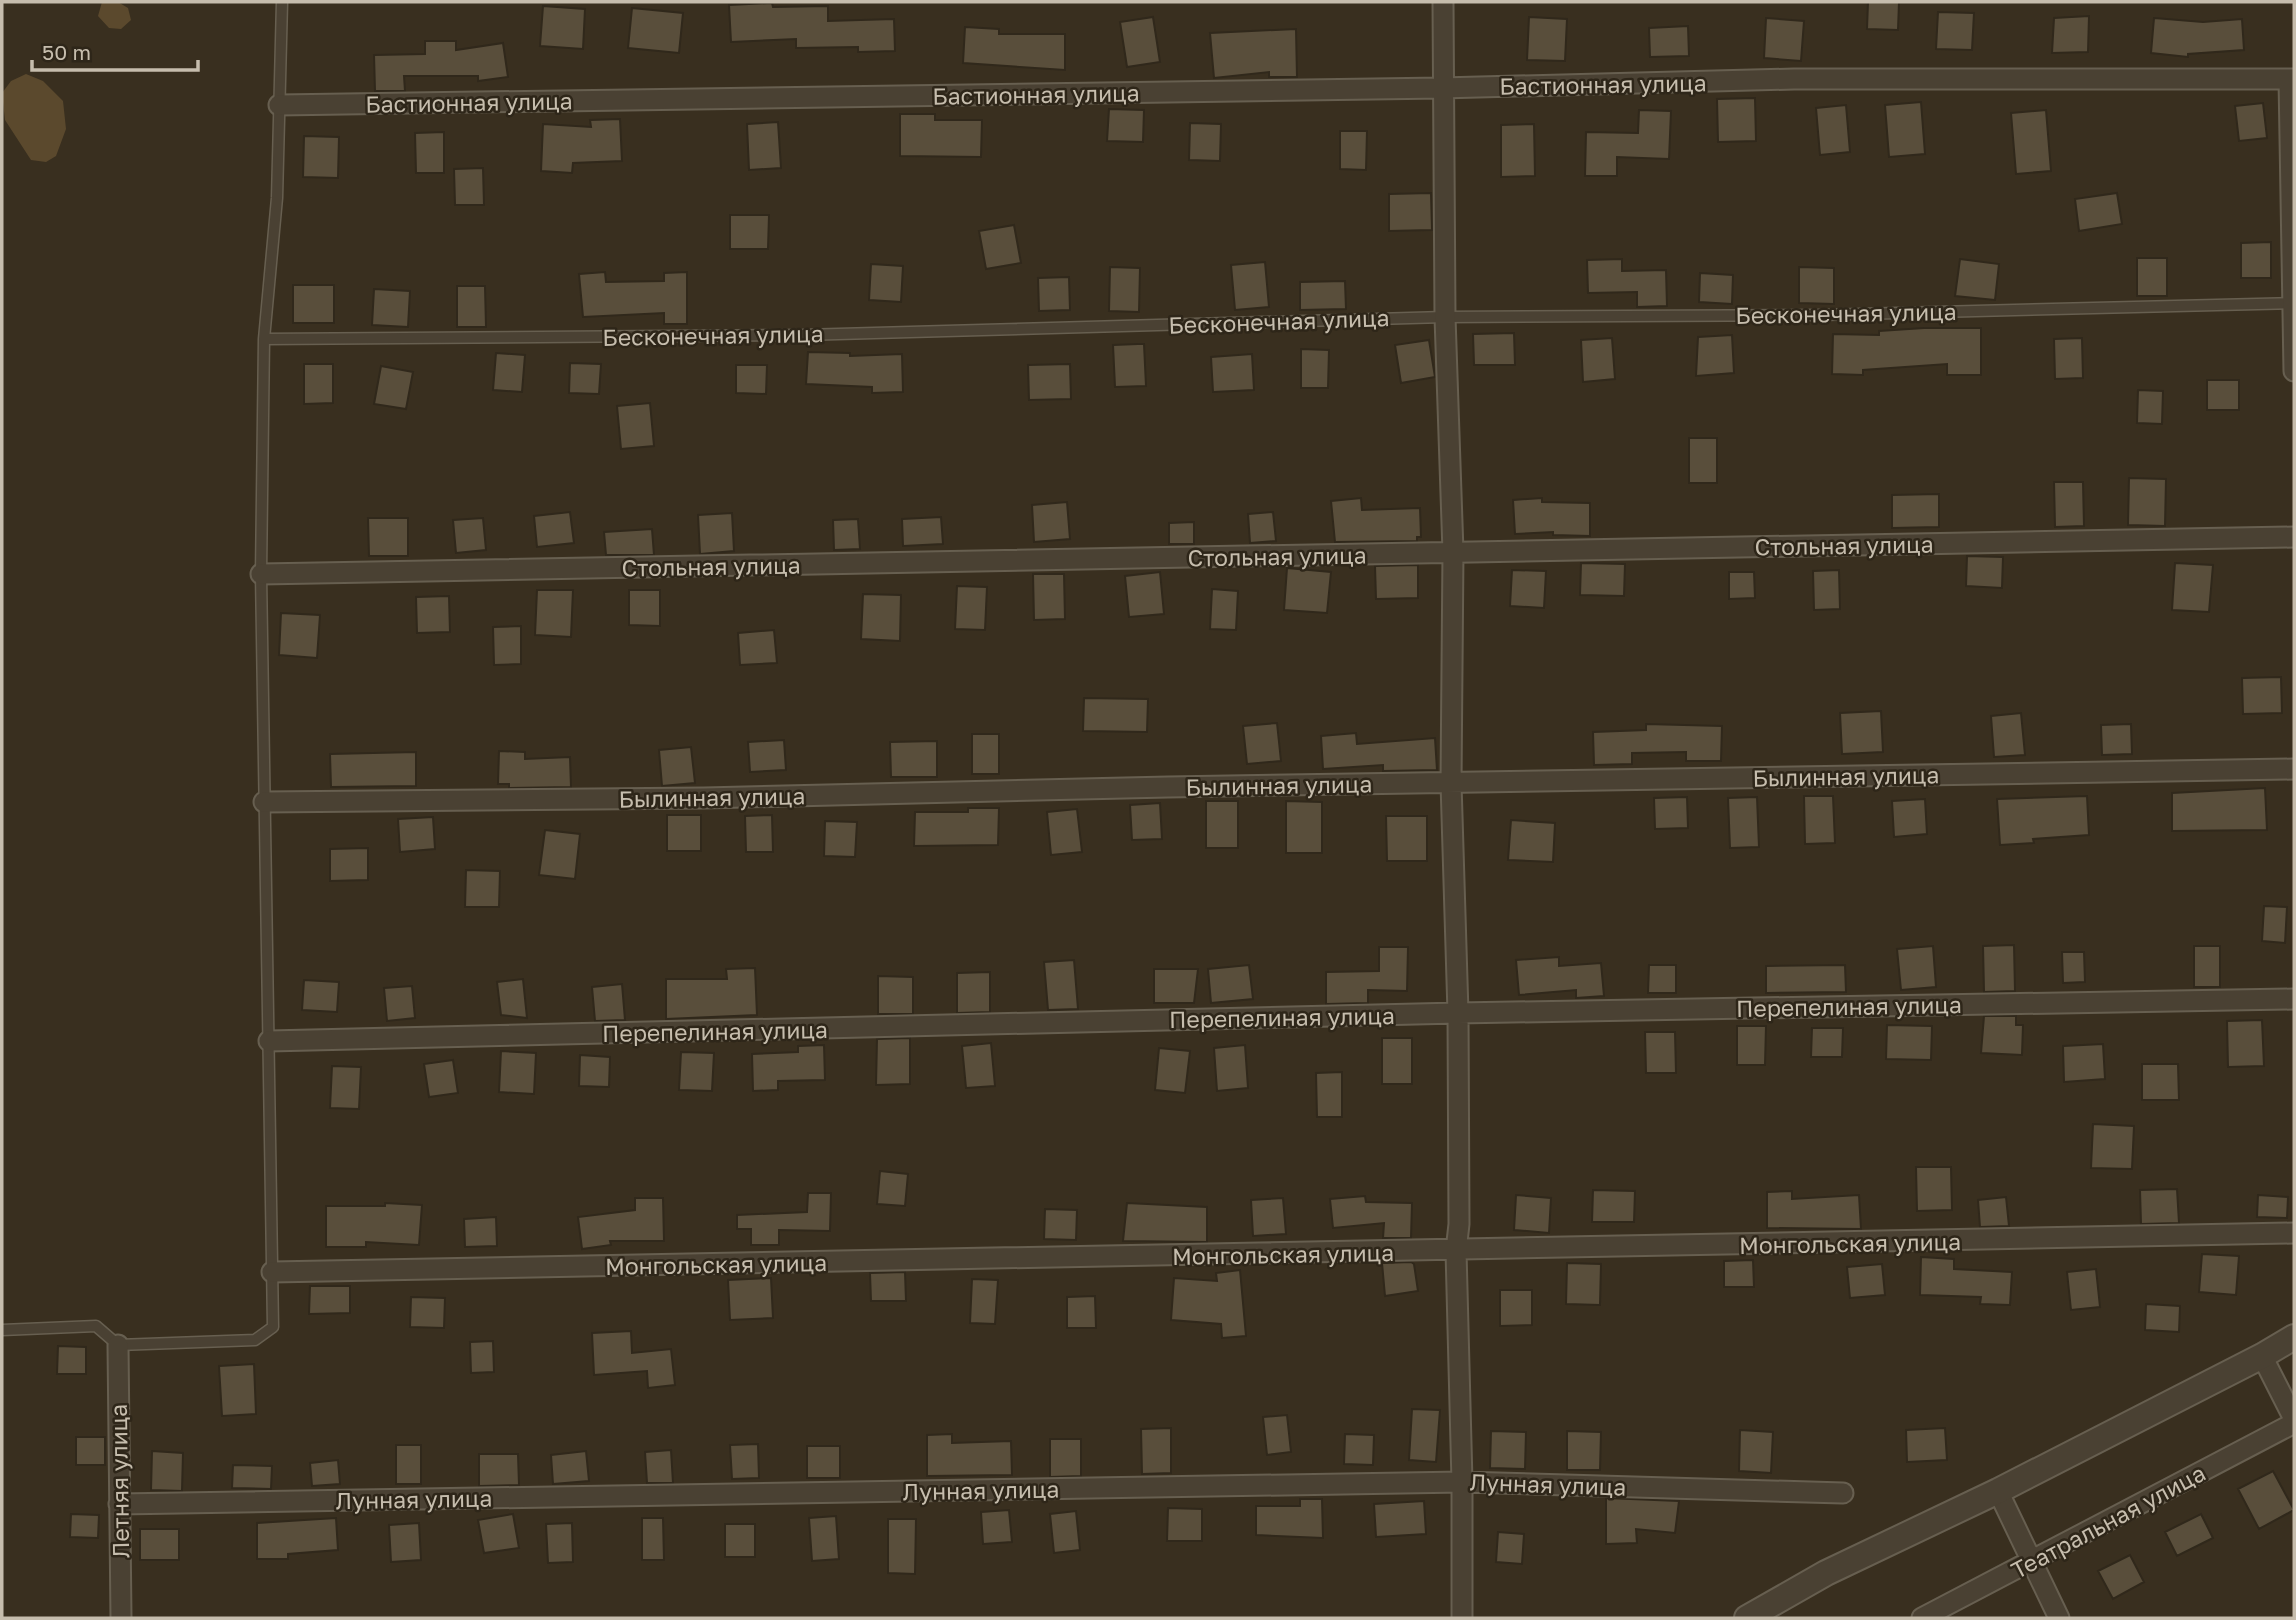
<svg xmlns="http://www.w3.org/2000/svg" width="2296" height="1620" viewBox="0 0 2296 1620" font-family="'Golos Text',sans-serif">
	<rect width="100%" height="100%" fill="#392f1f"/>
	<path fill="#5b492d" d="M102 2H118L128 8 131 20 121 29 109 28 98 16Z
		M26 74 43 81 63 101 66 129 56 156 46 162 31 160 5 120 2 93 11 81Z"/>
	<path fill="#594e3b" stroke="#30281b" stroke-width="2" d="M1868 2H1899L1898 30 1867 29Z
		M772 3 773 7 828 6V21L894 19 895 51 858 52V47L796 48V39L731 42 729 5Z
		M543 6 585 9 583 49 540 46Z
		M632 8 683 13 679 53 628 48Z
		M1938 12 1974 13 1972 50 1936 49Z
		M2089 16 2088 52 2052 53 2054 18Z
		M1153 17 1160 62 1127 67 1120 22Z
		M1529 17 1567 19 1565 61 1527 60Z
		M1766 18 1804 21 1801 61 1764 58Z
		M2154 18 2203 22 2242 19 2244 50 2188 54V57L2151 53Z
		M1688 26 1689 56 1650 57 1649 28Z
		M965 27 999 29V34H1065V70L963 63Z
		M1296 29 1297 77H1269V72L1214 78 1210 33Z
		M425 41H456V50L503 43 508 77 478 81V76H404L405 91H375L374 55 425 54Z
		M1755 98 1756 141 1718 142 1717 99Z
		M1921 102 1925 154 1889 157 1885 105Z
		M2263 103 2267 138 2239 141 2235 106Z
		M1846 105 1850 152 1820 155 1816 108Z
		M1109 109 1144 110 1143 142 1107 141Z
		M1639 110 1671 111 1669 159 1617 157V176H1585L1586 132 1638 133Z
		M2046 110 2051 171 2016 174 2011 113Z
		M900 114H935V120H982L981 157 900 156Z
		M620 119 622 161 573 163 572 173 541 171 543 124 591 127 590 120Z
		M778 122 781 168 749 170 747 124Z
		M1190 123 1221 124 1220 161 1189 160Z
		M1534 124 1535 176 1501 177V125Z
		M1340 131H1367L1366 170 1340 169Z
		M444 132V173H416L415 133Z
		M304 136 339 137 338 178 303 177Z
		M483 168 484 205H455L454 169Z
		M1431 193 1432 230 1389 231V194Z
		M2117 193 2122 224 2079 231 2075 199Z
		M730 215H769L768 249H730Z
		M1014 225 1021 263 986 269 979 231Z
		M2271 242V278H2241V243Z
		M2137 258H2167V296H2137Z
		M1622 259V271L1666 270 1667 306 1637 307V292L1588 293 1587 260Z
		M1960 259 1999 264 1995 300 1955 296Z
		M1265 262 1269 307 1235 310 1231 265Z
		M871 264 903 266 901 302 869 300Z
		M1110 267 1140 268 1139 312 1109 311Z
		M1799 267 1834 268V304L1799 303Z
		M605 272 606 282 664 281V273L687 272V324H664V313L583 317 579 274Z
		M1700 273 1733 275 1732 304 1699 302Z
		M1069 277 1070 310 1039 311 1038 278Z
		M1345 281 1346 309 1300 310V282Z
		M293 285H334V323H293Z
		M457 286H485L486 327H457Z
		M374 289 410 291 408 327 372 325Z
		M1924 328H1981V375H1947V364L1863 370V375L1832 374 1833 334 1879 335V331Z
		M1514 333 1515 365H1474L1473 334Z
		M1732 335 1734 373 1696 376 1698 337Z
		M1612 338 1615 379 1583 382 1581 340Z
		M2082 338 2083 378 2055 379 2054 339Z
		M1429 340 1435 377 1401 383 1395 345Z
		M1138 344H1144L1146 386 1115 387 1113 345Z
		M1301 349 1329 350 1328 388H1301Z
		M808 352 850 353V356L902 354 903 392 872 393V387L806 384Z
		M496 353 525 355 522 392 493 390Z
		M1252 354 1254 390 1213 392 1211 357Z
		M570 363 601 364 599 394 569 393Z
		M304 364H333V403L304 404Z
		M1070 364 1071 399 1029 400 1028 365Z
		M736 365H767L766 394 736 393Z
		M381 366 413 372 406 409 374 404Z
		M2207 380H2239V410H2207Z
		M2138 390 2163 391 2162 424 2137 423Z
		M650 403 654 446 621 449 617 406Z
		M1689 438H1717V483H1689Z
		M2129 478 2166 479 2165 526 2128 525Z
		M2054 482H2083L2084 526 2055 527Z
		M1939 494V527L1892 528V495Z
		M1361 498 1362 510 1420 508 1421 537H1417V541L1335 542 1331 501Z
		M1542 498V502L1590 503V536L1553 535V532L1515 534 1513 500Z
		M1067 502 1070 539 1034 542 1032 505Z
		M570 512 574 543 537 547 534 516Z
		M1273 512 1276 541 1250 543 1248 514Z
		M732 513 734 551 700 554 698 515Z
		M941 517 943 544 903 546 902 519Z
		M368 518H408V556H369Z
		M483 518 486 550 456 553 453 520Z
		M858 519 860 549 834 550 833 520Z
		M1194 522V544H1169V523Z
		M652 529 654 555H606L604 532Z
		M1967 556 2003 557 2002 588 1966 586Z
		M1581 563 1625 564 1624 596 1580 595Z
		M2175 563 2213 565 2209 612 2172 610Z
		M1418 565V598L1376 599 1375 566Z
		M1287 568 1331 572 1327 613 1284 610Z
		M1512 570 1546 571 1544 608 1510 606Z
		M1839 570 1840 609 1814 610 1813 571Z
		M1160 572 1164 614 1129 617 1125 576Z
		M1729 572H1754L1755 598 1729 599Z
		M1033 574H1064L1065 619 1034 620Z
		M957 586 987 587 985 630 955 629Z
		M1212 589 1238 591 1236 630 1210 629Z
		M537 590H573L571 637 535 635Z
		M629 590H660V626L629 625Z
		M863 594 901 595 900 641 861 639Z
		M449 596 450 632 417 633 416 597Z
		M281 613 320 615 317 658 279 655Z
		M521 626V664L494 665 493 627Z
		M774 630 777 663 740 665 738 633Z
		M2281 677 2282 713 2243 714 2242 678Z
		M1084 698 1148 699 1147 732 1083 731Z
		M1881 711 1883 752 1842 754 1840 713Z
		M2021 713 2025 755 1994 757 1991 716Z
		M1277 723 1281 761 1247 764 1243 726Z
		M1646 724 1722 726 1721 761H1686V752L1632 753V764L1594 765 1593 732 1646 730Z
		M2131 724 2132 754 2102 755 2101 725Z
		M1356 733 1357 744 1435 738 1437 770 1383 771V765L1323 769 1321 736Z
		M972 734H999V774H972Z
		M784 740 786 770 750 772 748 742Z
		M937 741V777H891L890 742Z
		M691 747 695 783 662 786 659 750Z
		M499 751 525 752V759L570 757 571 787 509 788V784H498Z
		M416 752V786L331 787 330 754Z
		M2265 788 2267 830 2172 831V793Z
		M1804 796H1833L1835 843 1805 844Z
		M2087 796 2089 835 2033 839 2034 843 2000 845 1997 799Z
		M1687 797 1688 828 1655 829 1654 798Z
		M1757 797 1759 847 1730 848 1728 798Z
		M1925 799 1927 834 1894 837 1892 801Z
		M1206 801H1238V848H1206Z
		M1286 801 1322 802V853H1286Z
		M1160 803 1162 839 1132 840 1130 805Z
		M968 808H999L998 845 914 846 915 812H968Z
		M1077 809 1082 852 1051 855 1047 812Z
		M667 815H701V851H667Z
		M772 815 773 852H746L745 816Z
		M1386 816H1427V861H1387Z
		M433 817 435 849 400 852 398 819Z
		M1511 820 1555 823 1553 862 1508 860Z
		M825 821 857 822 855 857 824 856Z
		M545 830 580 834 575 879 539 875Z
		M368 848V880L330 881V849Z
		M466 870 500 871 499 907H465Z
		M2264 906 2287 907 2285 943 2262 941Z
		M2014 945 2015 991 1984 992 1983 946Z
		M1933 946 1936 987 1901 990 1897 949Z
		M2194 946H2220V987H2194Z
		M1379 947H1408L1407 991 1368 990V1003L1326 1004V972L1379 971Z
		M2062 952H2084L2085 982 2063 983Z
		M1559 957V966L1601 963 1604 996 1576 998V990L1519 995 1516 960Z
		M1074 960 1078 1009 1048 1010 1044 962Z
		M1249 965 1253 999 1211 1003 1208 969Z
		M1649 965H1676V993H1648Z
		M1845 965 1846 992 1766 993V966Z
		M755 968 757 1015 666 1019V979H727L726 969Z
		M1154 969H1198L1194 1003H1154Z
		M990 972V1012L957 1013V973Z
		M878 976 913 977V1014H878Z
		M523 979 527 1018 501 1015 497 982Z
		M304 980 339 982 337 1012 302 1010Z
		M622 984 625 1020 595 1021 592 987Z
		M412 986 415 1018 387 1021 384 988Z
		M1984 1016H2016V1025H2023L2022 1055 1981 1053Z
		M2262 1020 2264 1066 2228 1067 2227 1021Z
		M1887 1025 1932 1026 1931 1060 1886 1059Z
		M1737 1026H1766L1765 1065H1737Z
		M1812 1028H1843L1842 1057H1811Z
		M1645 1032H1675L1676 1073H1646Z
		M910 1038V1084L876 1085 877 1039Z
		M1382 1038H1412V1084H1382Z
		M991 1043 995 1086 966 1088 962 1046Z
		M2103 1044 2105 1079 2064 1082 2063 1046Z
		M824 1045 825 1080 778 1081V1090L753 1091 752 1054 798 1052V1046Z
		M1245 1045 1248 1088 1217 1091 1214 1048Z
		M1159 1048 1190 1051 1185 1093 1155 1090Z
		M501 1051 536 1053 534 1094 499 1092Z
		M681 1052 714 1053 712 1091 679 1090Z
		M580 1055 610 1057 609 1087 579 1086Z
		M453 1060 458 1093 429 1097 424 1064Z
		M2142 1064H2178L2179 1100H2142Z
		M332 1066 361 1067 359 1109 330 1108Z
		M1342 1072V1117H1317L1316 1073Z
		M2093 1124 2134 1126 2132 1169 2091 1168Z
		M1916 1167H1951L1952 1210 1917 1211Z
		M880 1171 908 1174 905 1206 877 1204Z
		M2177 1189 2179 1223 2141 1224 2140 1190Z
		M1593 1190 1635 1191 1634 1222H1592Z
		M1792 1191V1199L1859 1195 1861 1229 1767 1228V1192Z
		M808 1193H831L830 1231 779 1230V1245H751V1229H737V1215L807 1212Z
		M1516 1195 1551 1198 1549 1233 1514 1230Z
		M2258 1195 2288 1197 2287 1218 2257 1217Z
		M1365 1196 1366 1202 1412 1203 1411 1238H1383L1384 1223 1333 1228 1330 1199Z
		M2006 1197 2009 1226 1980 1227 1978 1200Z
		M635 1198H663L664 1241H610L611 1245 582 1249 578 1217 635 1210Z
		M1283 1198 1286 1234 1253 1236 1251 1200Z
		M385 1203 422 1205 419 1245 366 1242V1247H326V1206H385Z
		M1127 1203 1207 1207V1242L1123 1241Z
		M1045 1209 1077 1210 1076 1240 1044 1239Z
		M496 1217 497 1246 465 1247 464 1219Z
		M2202 1254 2239 1256 2236 1295 2199 1292Z
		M1921 1257 1954 1259V1269L2012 1272 2010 1305 1980 1304 1981 1297 1920 1295Z
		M1753 1260 1754 1287H1724V1261Z
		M1411 1262 1414 1264 1418 1291 1385 1296 1382 1263Z
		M1567 1263 1601 1264 1600 1305 1566 1304Z
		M1882 1264 1885 1295 1850 1298 1847 1267Z
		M2096 1269 2100 1307 2071 1310 2067 1272Z
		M1240 1270 1246 1336 1222 1338 1221 1324 1171 1320 1174 1278 1217 1281 1216 1273Z
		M905 1272 906 1301H871L870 1273Z
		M771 1278 773 1318 730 1320 728 1280Z
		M972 1279 998 1280 995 1324 970 1323Z
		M310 1286H350V1313L309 1314Z
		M1500 1290H1532V1325L1500 1326Z
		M1095 1296 1096 1328H1067V1297Z
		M411 1297 445 1298 444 1328 410 1327Z
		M2146 1304 2180 1306 2179 1332 2145 1330Z
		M631 1331 632 1353 671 1349 675 1385 648 1388 647 1371 594 1375 592 1333Z
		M493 1341 494 1372 471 1373 470 1342Z
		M58 1346 86 1347V1374H57Z
		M254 1364 256 1414 222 1416 219 1366Z
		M1412 1409 1440 1410 1436 1462 1409 1460Z
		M1287 1415 1291 1452 1267 1455 1263 1417Z
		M1171 1428V1473L1142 1474 1141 1429Z
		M1945 1428 1947 1460 1907 1462 1906 1430Z
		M1740 1430 1773 1432 1771 1473 1739 1471Z
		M1491 1431 1526 1432 1525 1469 1490 1468Z
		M1567 1431 1601 1432 1600 1470H1567Z
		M952 1434V1443L1011 1441 1012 1475 927 1476V1435Z
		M1345 1434 1374 1435 1373 1465 1344 1464Z
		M76 1437H105V1465H76Z
		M1050 1439H1081V1476L1050 1477Z
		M758 1444 759 1478 732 1479 730 1445Z
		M396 1445H421V1484H396Z
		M807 1446H840V1478H807Z
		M671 1450 673 1483H647L645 1452Z
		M152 1451 183 1453 182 1491 151 1490Z
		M586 1451 589 1481 553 1484 551 1455Z
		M479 1454H518L519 1485 479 1486Z
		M338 1460 340 1484 312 1486 310 1463Z
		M233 1465 272 1466 271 1489 232 1488Z
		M2273 1471 2294 1510 2259 1529 2238 1489Z
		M1606 1498 1679 1501 1675 1533 1636 1529 1637 1543 1606 1544Z
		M1300 1499H1322L1323 1538 1256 1535V1506H1300Z
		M1424 1501 1426 1534 1376 1537 1374 1504Z
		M1168 1508 1202 1509V1541H1167Z
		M1009 1510 1012 1542 983 1544 981 1512Z
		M1076 1511 1080 1550 1054 1553 1050 1514Z
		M71 1514 99 1515 98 1538 70 1537Z
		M513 1514 519 1548 484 1553 478 1520Z
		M2201 1514 2213 1538 2177 1556 2165 1532Z
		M836 1516 839 1559 812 1561 809 1518Z
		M336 1518 338 1550 288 1554V1559H257V1523Z
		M642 1518H663L664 1560H642Z
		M888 1519H916L915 1574 888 1573Z
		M419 1523 421 1560 391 1562 389 1525Z
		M572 1523 573 1562 548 1563 546 1524Z
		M725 1524H755V1557H725Z
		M140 1529H179V1560H140Z
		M1498 1532 1524 1534 1522 1564 1496 1562Z
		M2130 1555 2144 1582 2113 1599 2098 1571Z"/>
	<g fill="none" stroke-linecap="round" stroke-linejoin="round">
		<g stroke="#675f50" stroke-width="13">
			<path id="service" d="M264 339 802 335 1445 317 1819 315 2294 303
				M2 1330 96 1326 118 1345 255 1340 273 1327 261 574 264 339 277 198 282 2"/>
		</g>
		<g stroke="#675f50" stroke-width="23">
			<path id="minor" d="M1443 2 1445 317 1453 552 1451 783 1458 1013 1459 1224 1456 1251 1462 1482V1618
				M2289 79 2294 371
				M279 105 1441 88 1794 79H2294
				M261 574 2294 537
				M264 802 704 798 1168 787 2294 769
				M269 1041 1458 1013 2294 999
				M272 1272 2294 1233
				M118 1345 121 1618
				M2262 1356 2294 1419
				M1998 1491 2059 1618
				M119 1504 1462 1482 1843 1493
				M1922 1618 2294 1423"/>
		</g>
		<g stroke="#675f50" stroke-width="28">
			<path id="tertiary" d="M1747 1618 1826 1573 1998 1491 2262 1356 2294 1337"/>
		</g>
		<use href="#service" stroke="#4a4133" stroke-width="10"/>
		<use href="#minor" stroke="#4a4133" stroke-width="19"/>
		<use href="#tertiary" stroke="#4a4133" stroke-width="24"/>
	</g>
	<g text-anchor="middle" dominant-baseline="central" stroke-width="5" stroke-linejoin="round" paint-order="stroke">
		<g font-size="23" fill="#c6bdad" stroke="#2e2619">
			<text transform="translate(1603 84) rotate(-1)">Бастионная улица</text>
			<text transform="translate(1036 94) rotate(-1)">Бастионная улица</text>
			<text transform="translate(469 102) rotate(-1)">Бастионная улица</text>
			<text transform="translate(1846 313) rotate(-1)">Бесконечная улица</text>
			<text transform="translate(1279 321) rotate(-2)">Бесконечная улица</text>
			<text transform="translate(713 335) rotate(-1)">Бесконечная улица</text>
			<text transform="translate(1844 545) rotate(-1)">Стольная улица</text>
			<text transform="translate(1277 556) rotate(-1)">Стольная улица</text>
			<text transform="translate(711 566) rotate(-1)">Стольная улица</text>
			<text transform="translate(1846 776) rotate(-1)">Былинная улица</text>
			<text transform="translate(1279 785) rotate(-1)">Былинная улица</text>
			<text transform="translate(712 797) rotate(-1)">Былинная улица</text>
			<text transform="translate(1849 1006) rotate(-1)">Перепелиная улица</text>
			<text transform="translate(1282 1017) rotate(-1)">Перепелиная улица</text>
			<text transform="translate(715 1031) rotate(-1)">Перепелиная улица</text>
			<text transform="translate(1850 1243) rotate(-1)">Монгольская улица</text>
			<text transform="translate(1283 1254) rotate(-1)">Монгольская улица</text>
			<text transform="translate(716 1264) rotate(-1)">Монгольская улица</text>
			<text transform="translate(119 1481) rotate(-91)">Летняя улица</text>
			<text transform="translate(1548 1484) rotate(2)">Лунная улица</text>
			<text transform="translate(981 1490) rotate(-1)">Лунная улица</text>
			<text transform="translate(414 1499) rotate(-1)">Лунная улица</text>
			<text transform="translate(2108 1521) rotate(-28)">Театральная улица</text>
		</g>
	</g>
	<rect width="2296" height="1620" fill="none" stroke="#c6bdad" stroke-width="7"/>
	<path d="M32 60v10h166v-10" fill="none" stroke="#c6bdad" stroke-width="3.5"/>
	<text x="42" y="60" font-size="21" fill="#c6bdad" stroke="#2e2619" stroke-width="5" paint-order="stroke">50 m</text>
</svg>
